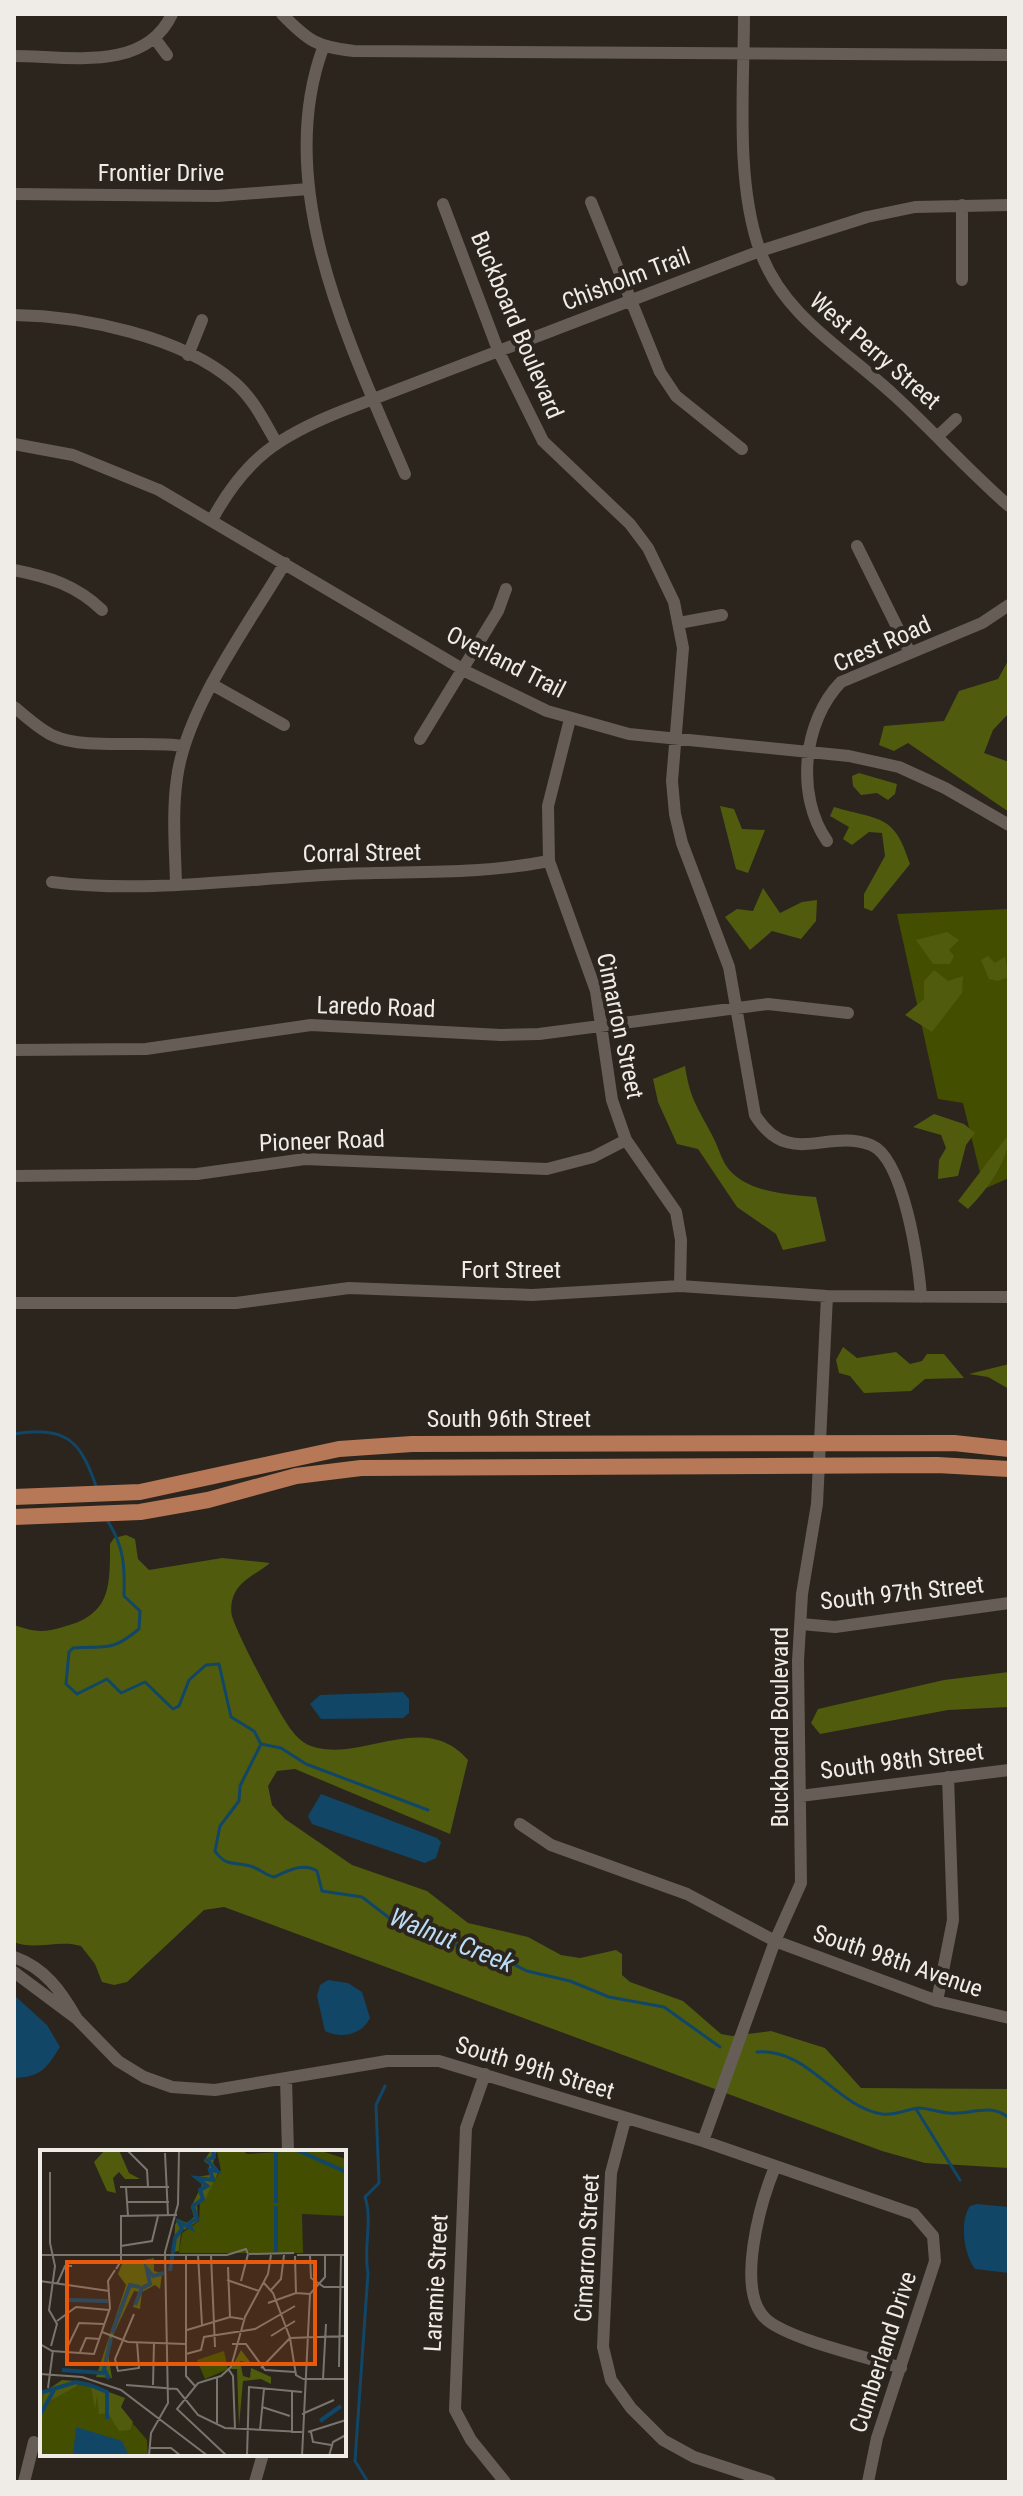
<svg xmlns="http://www.w3.org/2000/svg" width="1023" height="2496" viewBox="0 0 1023 2496" font-family="'Roboto Condensed',sans-serif">
	<rect width="100%" height="100%" fill="#2b251e"/>
	<path fill="#444e00" d="M1009 909V1178L984 1189 963 1103 938 1099 897 914Z"/>
	<path fill="#505b0e" d="M1009 659V713L993 730 984 753 1009 762V812L908 743 894 751 879 745 884 726 944 721 959 691 998 679Z
		M859 773 897 784 895 794 888 800 877 793 861 795 853 786 852 776Z
		M720 806 734 809 742 829 765 830 748 873 736 869Z
		M834 807C882 821 894 814 910 864L872 911 864 908V894L885 856 882 833 869 832 852 845 843 839 849 827 830 816Z
		M763 888 780 913 802 902 817 900 816 921 801 939 772 931 750 950 725 917 737 909 753 911Z
		M947 932 959 940 949 950 954 956 950 964H933L916 940Z
		M988 956 995 963 1005 957 1009 977 998 981 989 979 981 960Z
		M934 970 948 981 963 976 962 993 932 1032 905 1015 924 999V981Z
		M685 1066C690 1099 697 1106 712 1135 717 1144 720 1155 725 1164 742 1192 787 1195 816 1197L826 1241 783 1250 776 1234 737 1207 698 1149 677 1144 658 1102 653 1079Z
		M934 1114 964 1124 975 1133 966 1145 958 1176 938 1179 939 1160 946 1148 941 1135 913 1127Z
		M1009 1134C1009 1161 987 1190 968 1209L958 1201Z
		M843 1347 857 1358 896 1352 910 1364 922 1361 927 1354H944L964 1378 925 1379 911 1391 864 1393 850 1376 839 1373 836 1360Z
		M1009 1364V1389L988 1377 969 1374Z
		M126 1535 135 1539 138 1559 149 1570 222 1558 270 1563C258 1573 240 1580 234 1595 231 1601 230 1612 233 1619 239 1637 280 1717 293 1732 299 1740 307 1746 318 1748 367 1759 426 1711 468 1760L450 1834 295 1769 277 1771 268 1786 272 1805 285 1819 352 1865 427 1891 468 1923 528 1937 561 1955 580 1958 616 1950 622 1954V1975L630 1982 683 2001 721 2034 732 2036 771 2031 825 2048 861 2088 1009 2089V2168L925 2163 882 2151 224 1907 204 1910 127 1982 114 1985 102 1982 95 1964 81 1946C58 1939 35 1951 14 1942V1625C34 1632 43 1633 63 1627 111 1615 110 1587 110 1544L114 1538Z
		M1009 1672V1707L948 1710 820 1734 811 1723 818 1709 944 1680Z"/>
	<path fill="#114667" d="M403 1692 409 1699V1713L403 1718 321 1719 310 1704 320 1695Z
		M321 1794 437 1838 441 1842 436 1858 425 1863 312 1824 308 1816Z
		M328 1980 348 1983 362 1992 370 2018C362 2035 341 2039 325 2031L317 1996 320 1985Z
		M14 1995 47 2025 60 2047C46 2069 41 2077 14 2078Z
		M977 2204 1009 2207V2273L975 2269C964 2254 959 2222 970 2206Z"/>
	<g fill="none" stroke-linecap="round" stroke-linejoin="round">
		<path stroke="#114667" stroke-width="3" d="M14 1434C65 1426 80 1439 96 1486
			M107 1520C124 1546 125 1566 124 1596L140 1611 139 1629C110 1653 106 1645 73 1648L69 1652 66 1684 77 1694 107 1679 121 1693 145 1682 173 1709 179 1706 189 1680 206 1665 219 1664 231 1717 254 1731 261 1744 240 1786 239 1801 220 1826 215 1851C227 1868 234 1861 250 1866 259 1868 265 1875 274 1877 288 1871 303 1862 317 1871L322 1891 362 1897 392 1920 464 1948 501 1958 527 1971 570 1981 609 1997 664 2007 720 2047
			M261 1744 281 1748 306 1764 428 1810
			M757 2052C809 2048 835 2106 882 2114 896 2116 906 2109 919 2108 929 2108 940 2113 950 2113 972 2115 989 2102 1009 2118
			M916 2109 960 2180
			M368 2482 355 2461 368 2273C363 2248 373 2221 365 2197L379 2183 376 2105 385 2086"/>
		<path stroke="#655d56" stroke-width="12" d="M282 14C308 41 317 47 354 51L1009 55
			M744 14C744 88 735 181 760 251 784 317 846 350 895 396 934 432 969 471 1009 506
			M156 40 167 55
			M323 48C272 187 350 345 405 474
			M14 56C67 56 145 73 172 14
			M14 194 217 196 308 189
			M591 202 660 372 676 396 742 449
			M443 204 498 350 543 441 630 524 648 548 674 602 683 648 672 781 675 814 682 843 729 967 755 1115C789 1169 826 1128 871 1145 904 1158 919 1264 921 1297
			M962 205V280
			M14 315C82 316 181 336 234 382 253 398 264 421 276 442
			M188 355 202 320
			M938 436 956 419
			M14 444 73 455 159 490 469 673 547 711 629 734 849 756 899 767 945 788 1009 825
			M213 518C246 458 279 436 342 411L760 251 867 217 915 207 1009 205
			M857 546 910 653
			M14 570C49 577 76 585 102 610
			M679 623 722 615
			M213 685 284 725
			M14 707C27 717 40 730 54 736 83 750 148 740 184 746
			M570 719 548 806 549 861 596 991 612 1100 626 1140 676 1212 681 1240 680 1286
			M420 739 498 611 506 589
			M827 841C795 795 803 721 841 682L982 623 1009 605
			M52 882C148 894 248 878 344 874 416 871 477 875 549 861
			M176 883C175 848 172 812 177 778 186 708 249 624 285 563
			M14 1050 146 1049 311 1025 501 1035 539 1034 768 1004 848 1013
			M14 1176 197 1174 305 1159 547 1169 593 1157 626 1140
			M14 1303H236L349 1288 532 1295 680 1286 827 1296 1009 1297
			M801 1624 835 1627 1009 1603
			M800 1796 1009 1770
			M520 1824 551 1845 687 1894 775 1941 937 2001 1009 2018
			M14 1957C45 1968 61 1991 77 2019L14 1972
			M937 2001 953 1920 948 1777
			M77 2019 118 2061 144 2077 172 2087 215 2090 387 2061H439L703 2141 914 2214 933 2236 935 2261 877 2438 868 2482
			M485 2074 466 2128 455 2410 471 2440 505 2482
			M286 2079 288 2152
			M625 2120 611 2173 603 2347 611 2380 631 2408 663 2440 694 2457 770 2482
			M703 2141 775 1941 801 1883 798 1661 802 1594 817 1504 827 1296
			M775 2167C761 2201 734 2292 767 2320 791 2340 868 2357 901 2368
			M24 2482 34 2442
			M255 2482 263 2454"/>
		<path stroke="#b77857" stroke-width="16" d="M14 1497 140 1492 339 1449 412 1444 954 1443 1009 1449
			M14 1517 140 1512 208 1500 296 1476 361 1468 937 1465 1009 1469"/>
	</g>
	<g text-anchor="middle" dominant-baseline="central" stroke-width="8" stroke-linejoin="round" paint-order="stroke">
		<g font-size="24" fill="#efebe6" stroke="#2b251e">
			<text x="161" y="173">Frontier Drive</text>
			<text transform="translate(626 279) rotate(-21)">Chisholm Trail</text>
			<text transform="translate(517 325) rotate(67)">Buckboard Boulevard</text>
			<text transform="translate(875 351) rotate(41)">West Perry Street</text>
			<text transform="translate(882 644) rotate(-24)">Crest Road</text>
			<text transform="translate(506 662) rotate(27)">Overland Trail</text>
			<text transform="translate(362 853) rotate(-1)">Corral Street</text>
			<text transform="translate(376 1007) rotate(2)">Laredo Road</text>
			<text transform="translate(620 1026) rotate(78)">Cimarron Street</text>
			<text transform="translate(322 1141) rotate(-2)">Pioneer Road</text>
			<text x="511" y="1270">Fort Street</text>
			<text x="509" y="1419">South 96th Street</text>
			<text transform="translate(902 1593) rotate(-6)">South 97th Street</text>
			<text transform="translate(780 1727) rotate(-90)">Buckboard Boulevard</text>
			<text transform="translate(902 1761) rotate(-7)">South 98th Street</text>
			<text transform="translate(898 1961) rotate(19)">South 98th Avenue</text>
			<text transform="translate(535 2068) rotate(17)">South 99th Street</text>
			<text transform="translate(587 2248) rotate(-87)">Cimarron Street</text>
			<text transform="translate(436 2283) rotate(-87)">Laramie Street</text>
			<text transform="translate(883 2352) rotate(-72)">Cumberland Drive</text>
		</g>
		<g font-size="26" font-style="italic" fill="#badcf6" stroke="#2b251e">
			<text transform="translate(452 1940) rotate(22)">Walnut Creek</text>
		</g>
	</g>
	<g transform="translate(40 2150)">
		<rect width="306" height="306" fill="#2b251e"/>
		<path d="M202 0 207 4 278 0 306 9V66L262 64 263 103H139L142 83 159 71 160 52 181 20 177 2ZM184 201 188 219 165 229 157 210ZM37 234 51 237 95 276 107 290 108 306H0V242Z" fill="#444e00"/>
		<path d="M65 0H79L89 23 100 29H85L79 22 73 28 76 43 67 41 54 12ZM171 0H177L173 13 179 21 165 50 157 54 158 71 141 82 139 101 134 102 135 75 138 69 147 73 154 67 151 57 162 35 156 27 169 25V15L164 11ZM114 108V121L122 123 120 139 115 135 102 142 100 159 93 157 99 142 94 141 67 198 72 228 56 227 86 135 78 124 82 114ZM201 200 211 213 200 211 203 226 210 228 211 218 231 227V234L221 229 203 231 199 276 197 219H191ZM22 230 36 231 37 236 6 253 0 277 4 242ZM39 231 85 248 81 257 93 272 90 280 79 281 68 263 59 264 57 245 55 259 51 237Z" fill="#505b0e"/>
		<path d="M36 277 82 291 89 306H33Z" fill="#114667"/>
		<path fill="none" stroke="#114667" stroke-width="4" d="M257 0 306 22M236 1V53M236 102V56M130 121 135 88 142 79 139 72 151 78 149 73 157 69 153 56 163 49 160 40 167 36 157 28 173 30 170 20 177 21 167 10 174 7 173 0M27 150 68 151M95 155 102 138 110 134 107 119 113 126 124 123M72 183 90 135 100 137M22 220 64 223M69 229 64 219 71 188M0 243 36 232 50 235 67 242V269M0 265 14 240M280 271 301 256"/>
		<path fill="none" stroke="#79746e" stroke-width="2" d="M87 0 107 20 108 37M125 3 128 65M10 22V93M80 37H129M86 37 88 66M86 52H129M10 93 15 116 9 160 17 174 11 196M81 96 112 91 118 66M158 104 162 175M209 104 254 103M0 105H187L206 99 208 104M146 105V226L155 236M171 105 175 197M257 105H306M270 105 271 128 284 137H306M255 106 256 143M188 117 190 167M76 119 81 111V66L137 65M187 130 219 141M0 131 69 141M201 131 208 104M224 133 233 143 250 188 256 225 263 229M17 134 25 116H32M231 140 241 129 244 105M228 153 256 143 270 144M94 164 75 209 78 221 99 218 97 192M17 171 36 157 69 160M147 180 190 167 203 169M62 182 88 192 146 194M231 186 255 171M0 194 12 201 54 204 70 158 68 131 75 120M192 194H206L225 220 255 222M27 198 39 173 64 174M40 202 46 188 60 189M146 204 161 200 164 187 215 179 255 156M299 217 301 105M221 218 250 188 306 186M189 220 193 226 195 279M0 224 42 227 81 240 168 306M263 229H306M283 229 286 174M86 235 137 239 158 265 185 278 262 282M113 235 114 192M8 238 13 200M252 242V283M222 257 250 266M262 264 294 250M177 273V228M220 280 224 239M268 282 306 270M271 282 273 292 291 295M109 298H131L141 306M109 306 111 283 128 253 125 102 138 54 139 0M187 306 137 259 158 233 181 226 191 217 205 167 228 124 231 105M207 306 209 237 262 242M262 306 270 144 285 127V105M289 306 293 292 306 285"/>
		<path fill="#e8590c" fill-opacity="0.15" stroke="#e8590c" stroke-width="4" d="M27 112H275V214H27Z"/>
		<rect width="306" height="306" fill="none" stroke="#efebe6" stroke-width="4"/>
	</g>
	<rect width="1023" height="2496" fill="none" stroke="#efebe6" stroke-width="32"/>
</svg>
